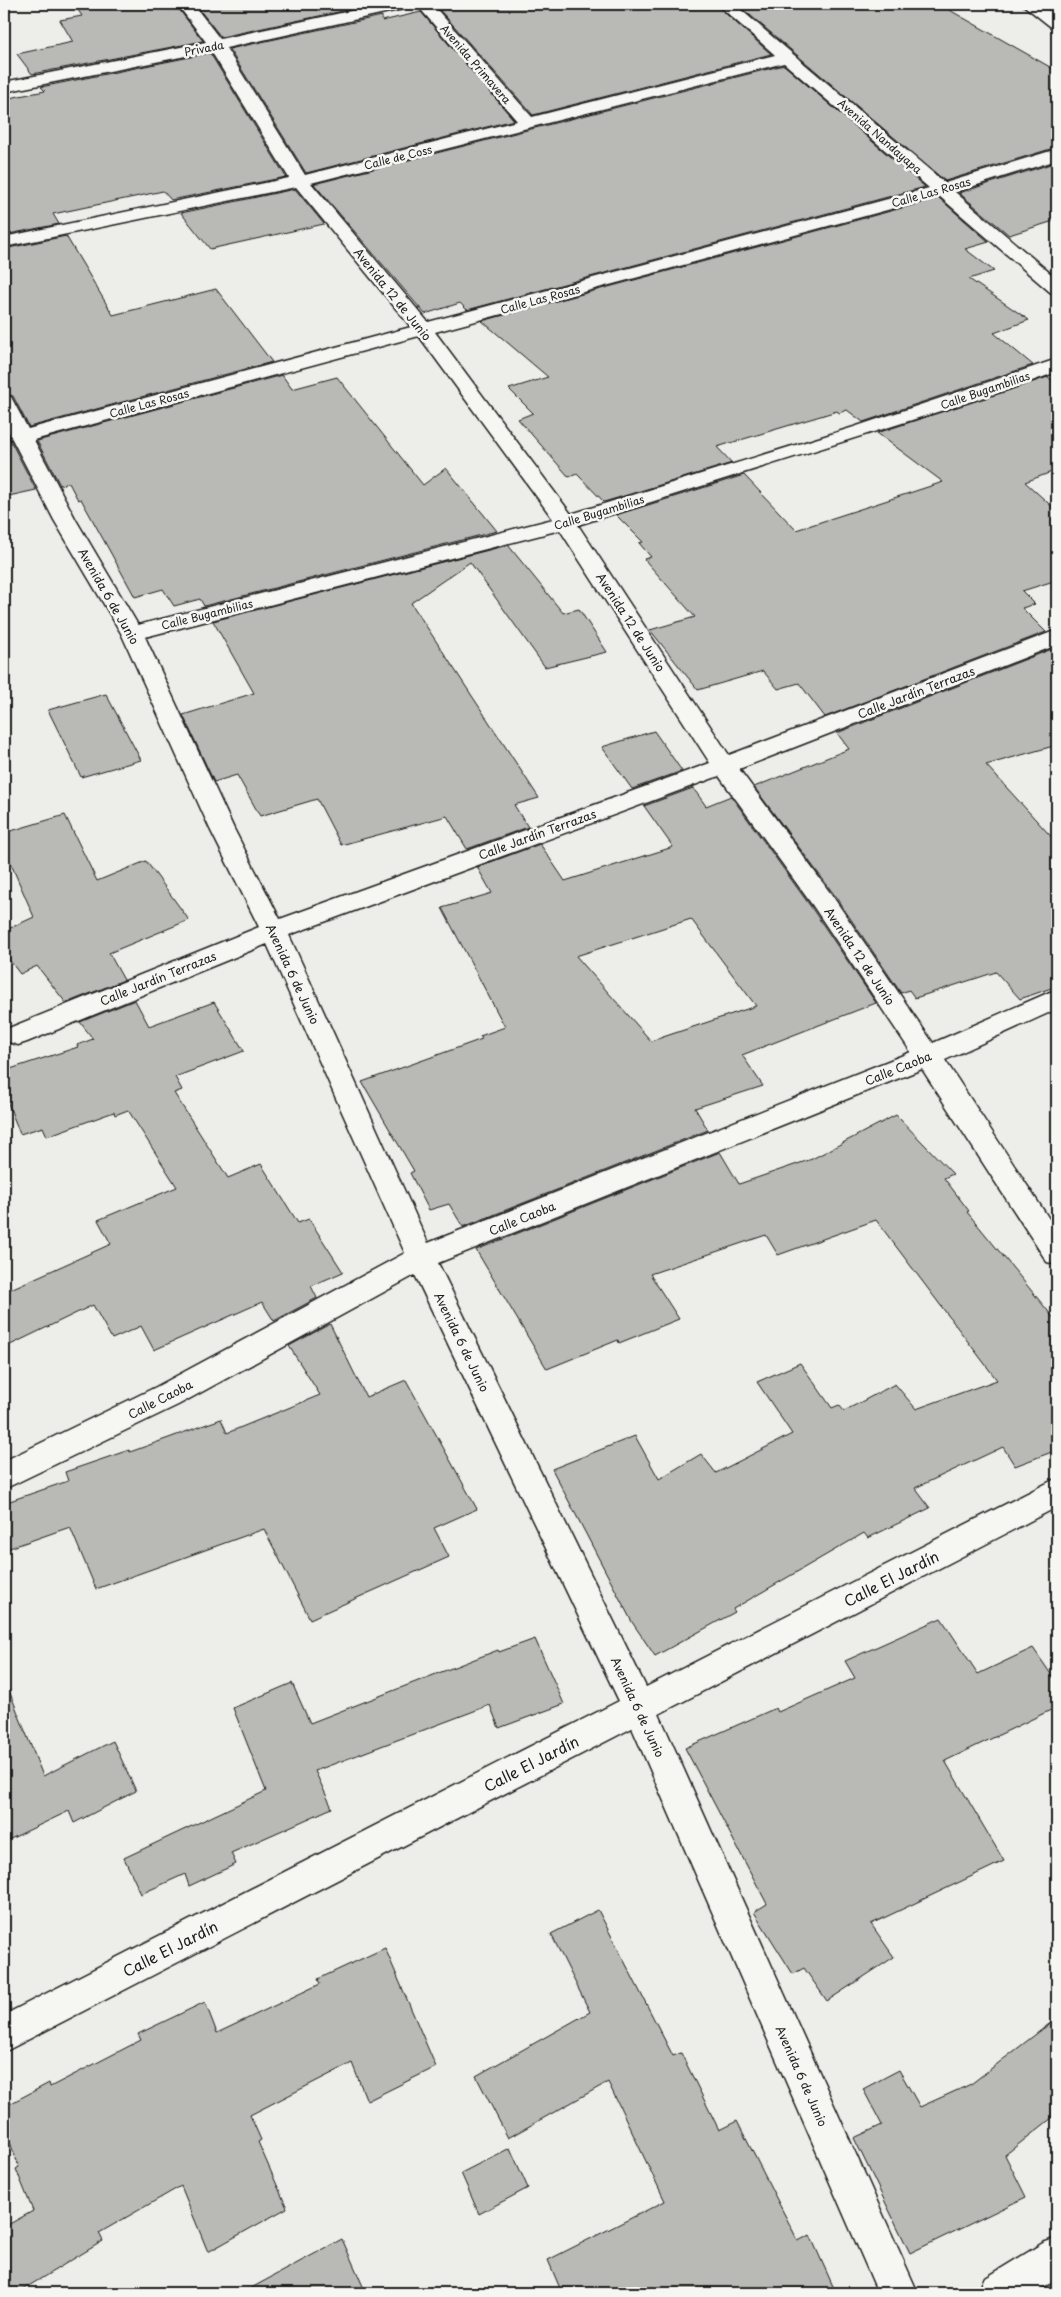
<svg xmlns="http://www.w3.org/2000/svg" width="1061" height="2297" viewBox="0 0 1061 2297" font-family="'Playpen Sans',sans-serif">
	<rect width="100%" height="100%" fill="#edede9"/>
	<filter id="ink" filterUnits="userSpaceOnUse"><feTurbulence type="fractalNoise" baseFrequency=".02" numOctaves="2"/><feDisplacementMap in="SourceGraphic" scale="10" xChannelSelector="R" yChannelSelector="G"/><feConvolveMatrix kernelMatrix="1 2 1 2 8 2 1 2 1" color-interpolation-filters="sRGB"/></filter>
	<g filter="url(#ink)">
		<path fill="#b9b9b6" stroke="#1c1c1c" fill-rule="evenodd" d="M74 4H175L203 41 32 74 17 54 73 42 60 20 82 16Z
			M195 4H375L221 37Z
			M458 4H715L771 54 533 115 438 8Z
			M737 4H939L1057 71V147L945 181Z
			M421 12 514 120 306 173 229 49 382 16V21Z
			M210 53 286 177 171 200 163 191 53 214 59 224 4 235V99L45 91 41 87Z
			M784 65 925 187 467 310 460 303 425 314 314 184Z
			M1057 162V220L1009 235 959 193Z
			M295 189 324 224 210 249 181 213Z
			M939 198 989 242 965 249 994 271 969 279 1029 320 994 333 1033 365 863 422 847 410 839 413 837 411 717 447 732 463 604 502 577 474 569 477 518 419 533 413 509 389 548 377 482 321Z
			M66 236 113 315 216 289 272 362 29 427 13 396 4 393V249Z
			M282 375 292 389 337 377 423 485 446 468 497 531 204 606 200 599 174 606 163 589 135 597 81 499 78 500 69 483 60 485 37 441Z
			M1048 377 1057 384V470L1025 482 1057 511V580L1022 591 1035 604 1022 608 1046 632 825 717 799 683 778 689 763 671 698 690 650 630 695 617 644 559 651 557 639 543 643 542 616 515 744 475 796 530 943 482 877 433Z
			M4 424 9 438 36 490 4 497Z
			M508 545 563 613 579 609 607 652 545 667 470 562 411 603 539 798 514 805 528 827 467 849 447 816 341 845 317 799 260 816 237 775 214 782 183 715 254 693 213 621Z
			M1057 647V745L986 765 1057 843V986L1020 999 996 972 915 998 909 990 901 993 833 893 754 787 849 749 837 733Z
			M106 694 141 760 81 777 48 710Z
			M654 731 682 771 632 789 602 747Z
			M693 788 706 806 731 796 811 907 876 1003 742 1055 763 1086 695 1108 708 1130 463 1227 449 1204 429 1210 410 1173 414 1171 362 1082 482 1039 480 1036 505 1027 442 908 492 893 477 867 540 844 565 881 673 847 644 806ZM691 919 756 1006 651 1041 576 956Z
			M65 815 97 881 146 861 189 920 109 953 124 980 66 1003 37 966 20 974 4 953V931L34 917 4 848V833Z
			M135 1000 149 1026 214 1002 244 1051 175 1077 182 1090 174 1093 228 1178 261 1164 298 1223 309 1219 343 1272 311 1286 317 1298 274 1321 262 1302 154 1350 141 1326 112 1339 93 1305 4 1348V1292L111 1244 98 1220 177 1187 128 1110 115 1115 114 1112 47 1136 43 1127 20 1134 4 1093V1071L78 1047 77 1045 93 1039 80 1022Z
			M896 1115 953 1174 944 1178 969 1211 967 1212 1057 1322V1450L1015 1466 1003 1447 915 1488 930 1508 868 1538 864 1533 733 1609 735 1612 655 1656 632 1622 552 1469 635 1436 659 1479 701 1454 716 1473 792 1434 757 1382 800 1363 832 1408 839 1405 844 1411 895 1384 916 1409 997 1380 876 1220 778 1255 766 1235 650 1274 679 1319 619 1343 618 1340 547 1369 476 1250 720 1152 739 1184 812 1159Z
			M330 1324 366 1397 406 1380 477 1509 434 1528 449 1557 310 1619 264 1529 96 1589 70 1527 4 1550V1503L68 1481 65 1472 129 1450 130 1452 221 1419 227 1433 320 1395 289 1346Z
			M941 1618 978 1674 1033 1648 1057 1683V1707L945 1761 1004 1861 871 1924 894 1957 827 2001 804 1968 793 1974 754 1912 767 1904 685 1748 776 1708 778 1712 855 1678 845 1661Z
			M535 1639 564 1704 499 1728 490 1705 315 1771 332 1808 231 1853 236 1864 189 1886 185 1874 141 1894 124 1858 266 1791 233 1708 292 1683 310 1723 498 1650 499 1652Z
			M4 1683H6L43 1776 113 1741 136 1791 74 1823 69 1811 4 1842Z
			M598 1910 673 2056 681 2053 719 2130 737 2121 798 2241 810 2235 836 2293H562L548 2260 665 2201 608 2082 508 2138 476 2076 590 2012 551 1934Z
			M385 1948 436 2067 367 2101 352 2063 250 2115 261 2140 258 2142 287 2208 208 2252 181 2186 99 2233 103 2241 17 2293H4V2227L33 2211 16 2169 19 2167 4 2126V2107L49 2083 50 2087 141 2040 138 2034 205 2002 217 2033 320 1984 318 1979Z
			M1057 2018V2114L1005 2155 1026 2197 910 2253 854 2138 882 2125 863 2089 899 2070 920 2107 971 2084Z
			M510 2148 528 2188 479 2214 461 2173Z
			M342 2239 366 2293H242Z"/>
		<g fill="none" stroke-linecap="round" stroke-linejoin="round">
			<g stroke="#1c1c1c" stroke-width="3">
				<path id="minor" d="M177 4H193L220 39 383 4H411L409 7 403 9 226 48 305 175 517 121 416 4H432L532 117 775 55 717 4H734L945 183 1057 149V160L955 192 1057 279V294L1050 292 939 196 435 332 571 514 854 427 1057 359V372L1004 391 578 525 729 755 1057 630V645L739 769 831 894 933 1043 1057 989V1009L945 1060 1057 1231V1265L1047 1262 922 1069 438 1263 646 1687 1057 1478V1507L659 1714 918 2293H878L632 1728 4 2052V2015L619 1701 415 1275 178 1405 4 1489V1461L156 1387 405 1253 267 944 27 1042 18 1045 9 1042 5 1035 9 1028 259 927 210 829 121 633 54 520 11 437 4 420V395L11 397 28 429 411 327 296 187 4 247V237L289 178 211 51 4 92V82L206 42ZM784 63 929 188 428 322 311 183ZM419 336 553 519 138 625 76 520 34 440ZM560 530 710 763 280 919 234 829 145 637ZM719 776 813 906 911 1052 428 1243 289 935Z
					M1022 4H1040L1057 17V29L1051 27Z
					M1057 2238V2279L1034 2293H978L984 2279 1043 2243Z"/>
			</g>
			<use href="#minor" fill="#f6f6f2" fill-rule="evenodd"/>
		</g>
	</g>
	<g text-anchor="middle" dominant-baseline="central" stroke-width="5" stroke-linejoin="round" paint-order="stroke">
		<g font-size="11" fill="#1c1c1c" stroke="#f6f6f2">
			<text transform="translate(204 48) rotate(-11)">Privada</text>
			<text transform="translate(476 64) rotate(49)">Avenida Primavera</text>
			<text transform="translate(880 136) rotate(41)">Avenida Nandayapa</text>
			<text transform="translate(398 157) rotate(-14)">Calle de Coss</text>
			<text transform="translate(931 192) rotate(-16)">Calle Las Rosas</text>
			<text transform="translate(540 299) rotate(-15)">Calle Las Rosas</text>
			<text transform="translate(985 390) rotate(-19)">Calle Bugambilias</text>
			<text transform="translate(149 403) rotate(-15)">Calle Las Rosas</text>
			<text transform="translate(599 512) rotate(-17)">Calle Bugambilias</text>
			<text transform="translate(207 614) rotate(-14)">Calle Bugambilias</text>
		</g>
		<g font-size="12" fill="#1c1c1c" stroke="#f6f6f2">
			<text transform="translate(393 294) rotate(51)">Avenida 12 de Junio</text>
			<text transform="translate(109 596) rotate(60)">Avenida 6 de Junio</text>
			<text transform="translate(631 622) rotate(57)">Avenida 12 de Junio</text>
			<text transform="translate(916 692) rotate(-21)">Calle Jardín Terrazas</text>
			<text transform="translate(537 834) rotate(-20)">Calle Jardín Terrazas</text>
			<text transform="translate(860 956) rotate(56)">Avenida 12 de Junio</text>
			<text transform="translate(293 974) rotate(65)">Avenida 6 de Junio</text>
			<text transform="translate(158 978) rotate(-22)">Calle Jardín Terrazas</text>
			<text transform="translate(898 1068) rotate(-22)">Calle Caoba</text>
			<text transform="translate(522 1218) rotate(-22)">Calle Caoba</text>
			<text transform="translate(462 1342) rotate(64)">Avenida 6 de Junio</text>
			<text transform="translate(160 1399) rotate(-27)">Calle Caoba</text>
			<text transform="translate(638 1707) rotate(65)">Avenida 6 de Junio</text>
			<text transform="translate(802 2076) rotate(66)">Avenida 6 de Junio</text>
		</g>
		<g font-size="15" fill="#1c1c1c" stroke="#f6f6f2">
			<text transform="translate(891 1578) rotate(-27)">Calle El Jardín</text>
			<text transform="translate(531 1763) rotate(-27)">Calle El Jardín</text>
			<text transform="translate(170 1948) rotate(-27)">Calle El Jardín</text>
		</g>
	</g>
	<rect width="1061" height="2297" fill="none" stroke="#f6f6f2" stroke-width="20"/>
	<rect x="10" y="10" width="1041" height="2277" fill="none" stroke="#1c1c1c" stroke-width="2" filter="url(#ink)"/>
</svg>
